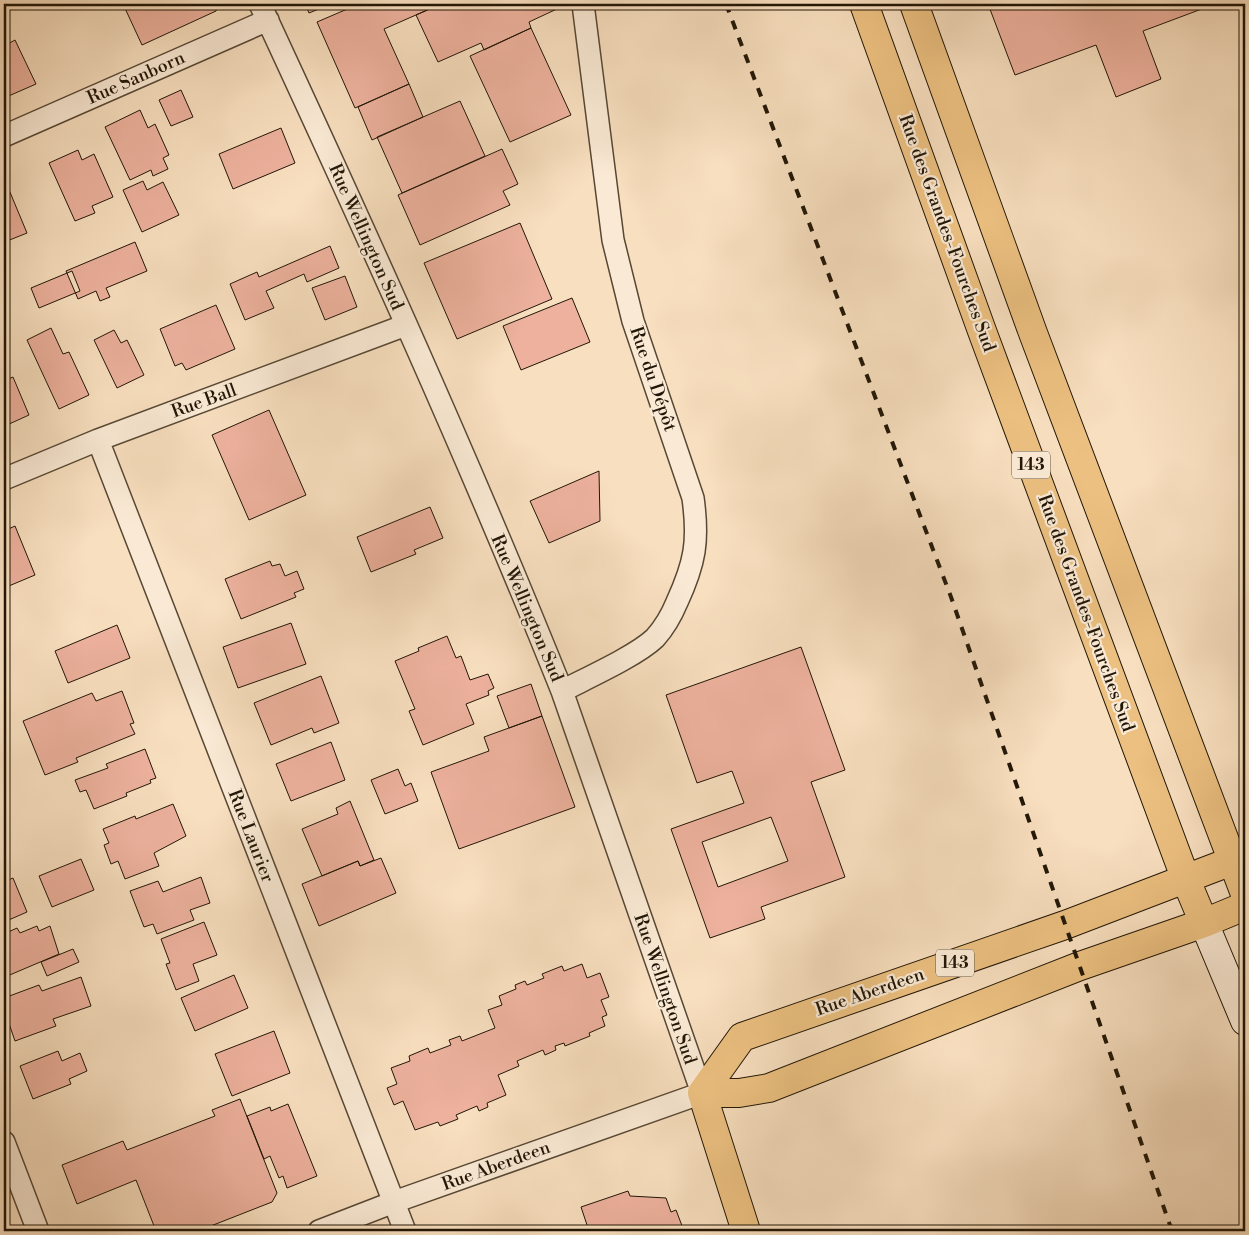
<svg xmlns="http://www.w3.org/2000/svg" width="1249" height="1235" viewBox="0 0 1249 1235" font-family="'Libre Bodoni',serif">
	<rect width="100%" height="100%" fill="#f8dfbf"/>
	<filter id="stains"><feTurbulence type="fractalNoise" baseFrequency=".004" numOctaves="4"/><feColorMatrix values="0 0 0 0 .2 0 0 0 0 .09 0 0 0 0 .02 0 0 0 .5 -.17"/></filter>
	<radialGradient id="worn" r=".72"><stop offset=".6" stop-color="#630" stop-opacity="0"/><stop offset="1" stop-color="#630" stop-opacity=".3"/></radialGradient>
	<path fill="#edb19d" stroke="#211607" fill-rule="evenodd" d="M123 4H219L216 11 142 45Z
		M305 4H331L309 13Z
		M359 4H441L384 29 409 84 355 108 317 22Z
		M441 4H559V8L529 22 531 28 484 50 481 43 438 62 416 15Z
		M988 4H1215L1143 31 1161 79 1116 97 1096 45 1015 75Z
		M531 28 571 115 510 142 470 56Z
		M15 40 36 84 4 98V46Z
		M409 84 423 117 372 140 358 107Z
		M181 90 193 117 171 126 159 100Z
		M460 101 485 156 402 193 377 137Z
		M140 110 148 128 155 124 169 155 163 158 168 169 153 176 151 170 130 180 105 127Z
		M281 128 295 163 233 189 219 154Z
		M502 149 518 184 503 191 510 205 420 245 398 195Z
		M78 150 82 160 94 154 113 197 92 206 95 213 75 221 49 163Z
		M143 181 147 190 163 182 179 215 142 232 123 190Z
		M7 185 27 233 7 241 4 232V186Z
		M520 223 552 299 457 339 424 263Z
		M135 242 147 271 106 288 110 297 100 301 96 291 78 299 66 271Z
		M330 246 339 268 307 282 304 274 266 291 274 308 245 320 230 284 257 272 259 277Z
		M72 271 80 291 39 308 31 288Z
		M345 276 357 307 325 320 312 288Z
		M572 298 590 342 521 370 503 326Z
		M216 305 235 349 186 370 182 363 175 366 160 329Z
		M51 328 63 354 69 352 89 395 59 409 27 340Z
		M114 330 121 343 127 340 144 375 117 388 94 340Z
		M4 376 6 380 13 377 29 415 7 425 8 429 4 430Z
		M269 410 306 495 249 520 212 435Z
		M599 471 600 521 549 543 530 501Z
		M430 507 443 538 414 550 416 554 371 572 357 537Z
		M15 526 35 575 4 588V531Z
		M270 561 272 566 280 564 285 576 297 571 304 589 294 593 296 597 241 619 225 579Z
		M291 623 306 664 238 688 223 647Z
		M117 625 130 658 68 683 55 651Z
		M447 636 456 658 461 656 470 680 488 674 494 688 488 691 489 695 466 704 474 724 423 745 409 711 415 709 395 661 419 651 418 648Z
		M801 647 845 770 811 782 845 877 761 907 765 919 710 938 671 829 744 803 732 771 697 783 666 695ZM771 817 788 861 718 887 702 842Z
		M321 676 339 723 314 733 312 728 271 745 254 703Z
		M531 684 542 716 509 728 497 696Z
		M122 691 134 723 130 724 135 734 76 758 78 762 45 775 23 721 92 693 96 701Z
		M542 716 575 807 459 849 431 772 489 751 484 737Z
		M331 742 345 780 291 801 276 764Z
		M145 749 156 778 150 780 151 783 126 793 127 796 94 809 86 790 80 792 75 780 108 768 106 764Z
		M398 769 405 786 411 783 418 801 385 814 371 780Z
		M350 801 374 860 360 866 358 861 322 876 302 829 338 814 336 808Z
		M173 804 186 836 154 853 159 866 125 879 118 861 111 864 104 845 109 843 103 829 135 816 136 819Z
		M381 858 396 893 319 926 302 884 358 861 360 866Z
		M81 859 94 890 52 907 39 876Z
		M201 877 210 903 190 910 194 920 157 934 153 924 144 927 130 891 158 881 163 892Z
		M13 878 27 912 4 922V882Z
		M204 922 217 955 193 964 199 981 176 990 166 964 170 963 161 939Z
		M37 926 39 931 50 926 59 954 5 977 4 934 17 928 20 933Z
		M73 949 79 962 47 976 41 962Z
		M582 964 587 978 600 973 609 997 601 1000 607 1015 602 1017 605 1026 589 1033 590 1036 565 1046 564 1043 555 1046 556 1050 545 1055 543 1050 517 1061 519 1066 498 1075 506 1095 487 1103 488 1107 479 1111 477 1106 456 1115 458 1119 440 1126 438 1122 415 1130 403 1101 394 1105 387 1088 397 1084 391 1068 410 1061 409 1056 428 1048 430 1053 451 1045 449 1040 460 1036 462 1041 495 1028 488 1010 502 1005 499 996 516 989 515 985 525 981 527 985 544 978 542 974 562 966 564 971Z
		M234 975 248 1008 195 1031 181 998Z
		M81 977 91 1006 53 1019 56 1026 15 1041 4 1009V998L39 985 42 991Z
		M274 1031 290 1073 232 1096 215 1054Z
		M58 1051 62 1061 80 1053 87 1071 69 1079 71 1084 33 1099 20 1066Z
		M240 1099 277 1193 272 1202 198 1231H156L136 1180 77 1204 62 1165 123 1141 127 1150 215 1116 212 1110Z
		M288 1104 317 1176 287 1188 283 1176 279 1178 270 1156 264 1159 247 1116 270 1107 271 1111Z
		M628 1191 630 1196 666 1198 671 1212 676 1210 684 1231H589L581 1207Z"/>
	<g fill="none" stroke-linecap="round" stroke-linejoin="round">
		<g stroke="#574835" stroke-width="24">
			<path id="street" d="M260 4C365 230 469 459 562 691L702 1093 394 1202 319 1231
				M4 136 268 20
				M98 440 405 1231
				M4 479 98 440 406 325
				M562 691C587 678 636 656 655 638 664 628 672 614 677 602 695 563 699 541 693 498L633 321 613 240 583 4
				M4 1142 38 1231"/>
		</g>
		<g stroke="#211607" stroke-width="30">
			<path id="secondary" d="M1204 923 1245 1021"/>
		</g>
		<g stroke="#211607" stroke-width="30">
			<path id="primary" d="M864 4 982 331 1186 880 1204 923
				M914 4 1033 333 1245 894
				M702 1093 742 1037 1065 925 1232 861
				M702 1093H739L769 1088 1080 966 1204 923 1245 906
				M702 1093 746 1231"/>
		</g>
		<use href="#street" stroke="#faead5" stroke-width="21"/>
		<use href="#secondary" stroke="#faead5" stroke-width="28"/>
		<use href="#primary" stroke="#ecc080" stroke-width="28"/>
		<path stroke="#211607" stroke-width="4" stroke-dasharray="9 9" stroke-linecap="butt" d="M726 4 951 597 1172 1231"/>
	</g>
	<g text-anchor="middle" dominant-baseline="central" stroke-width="4.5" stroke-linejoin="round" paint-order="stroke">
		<g fill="#faead5" stroke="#625645" stroke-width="1">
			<rect x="1012" y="451.5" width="38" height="27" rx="4"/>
			<rect x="936" y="949.5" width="38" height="27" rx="4"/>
		</g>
		<g font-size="16" font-weight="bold" fill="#211607">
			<text x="1031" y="465">143</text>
			<text x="955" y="963">143</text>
		</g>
		<g font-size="18" fill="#211607" stroke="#faead5">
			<text transform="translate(136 78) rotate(-24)">Rue Sanborn</text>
			<text transform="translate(947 233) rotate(70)">Rue des Grandes-Fourches Sud</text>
			<text transform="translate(366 237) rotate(66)">Rue Wellington Sud</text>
			<text transform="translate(653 379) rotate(71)">Rue du Dépôt</text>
			<text transform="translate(204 401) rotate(-20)">Rue Ball</text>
			<text transform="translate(527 608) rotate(67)">Rue Wellington Sud</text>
			<text transform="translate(1086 613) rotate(70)">Rue des Grandes-Fourches Sud</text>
			<text transform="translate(251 836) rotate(69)">Rue Laurier</text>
			<text transform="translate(665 989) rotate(71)">Rue Wellington Sud</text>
			<text transform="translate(870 992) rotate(-19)">Rue Aberdeen</text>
			<text transform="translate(496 1166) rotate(-20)">Rue Aberdeen</text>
		</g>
	</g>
	<rect width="1249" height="1235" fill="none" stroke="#f8dfbf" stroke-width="20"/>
	<rect x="5" y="5" width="1239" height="1225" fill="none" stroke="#211607" stroke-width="2.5"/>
	<rect x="10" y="10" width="1229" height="1215" fill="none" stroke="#211607"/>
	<rect width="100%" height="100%" filter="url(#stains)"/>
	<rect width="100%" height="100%" fill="url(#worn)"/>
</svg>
